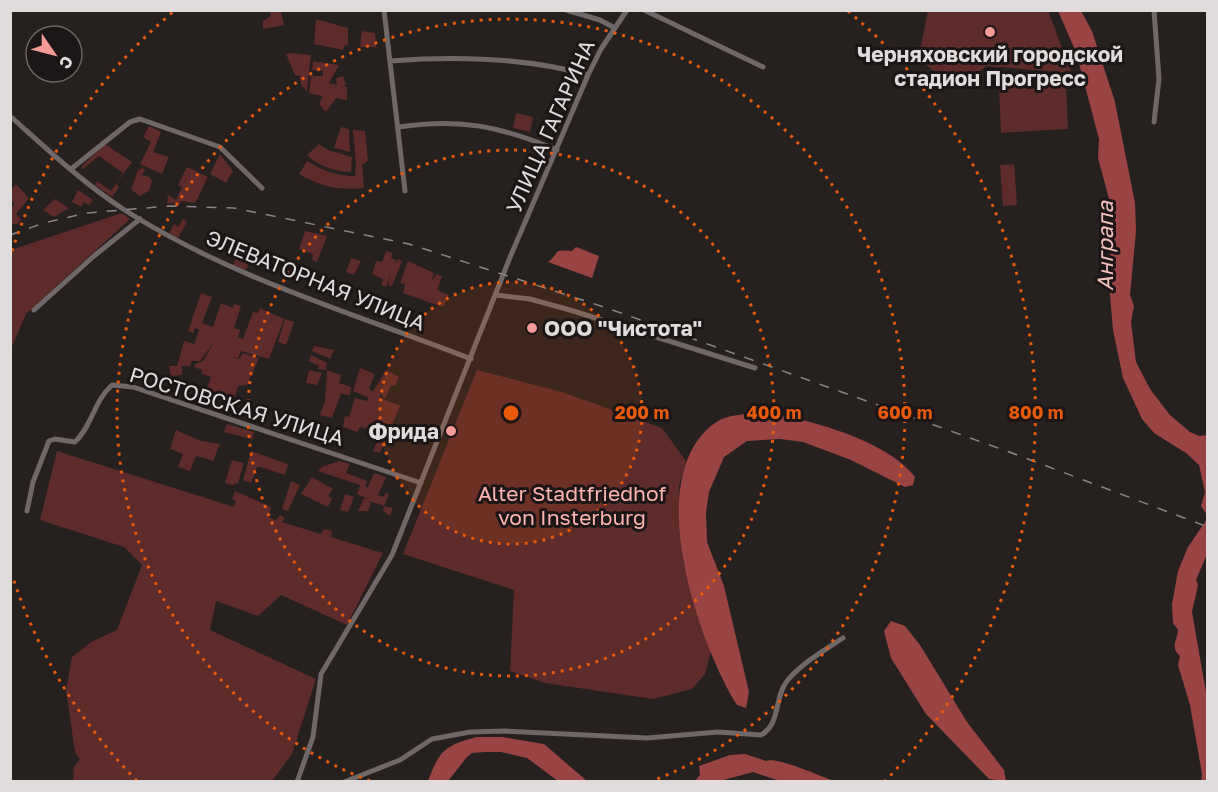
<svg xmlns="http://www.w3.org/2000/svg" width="1218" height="792" viewBox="0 0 1218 792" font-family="'Golos Text',sans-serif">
	<rect width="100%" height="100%" fill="#26201f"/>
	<path fill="#5c2b2a" d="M281 11 284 25 263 29V21L271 16 270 12Z
		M928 11H1048L1072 73 986 66C982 69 976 76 971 78 950 86 928 71 919 54Z
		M316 19 348 28V45H345L343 50 314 44Z
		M362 31 375 33 376 47H360Z
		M294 53 311 55 307 91 301 85 300 76 295 75 286 54Z
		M313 61 339 65 329 83 337 85 336 78 343 76 346 85 343 86 347 87V100L336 98 326 112 319 104 323 96 309 93 311 76H323V71L312 70Z
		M1066 84 1068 129 1001 133 999 88Z
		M516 113 533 117 530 132 513 128Z
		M149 126 161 132 153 152 169 157 162 174 140 164 151 142 143 137Z
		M341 127 349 129 350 152 334 148Z
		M353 130 365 131 368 161 362 165 364 186 362 188C338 191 320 186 299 174L307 161C322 170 337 176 355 176L356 166Z
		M105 144 132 162 116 184 119 187 112 197 95 185 97 181 111 191 123 173 99 156 83 169 81 167Z
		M319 144 328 150 352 157 351 172C336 172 318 166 307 155Z
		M220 154 233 171 226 183 210 174Z
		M1014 164 1017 205 1003 206 1000 165Z
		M187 167 208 177 195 203 182 201 180 204 167 203 168 195 176 200 182 187 178 185Z
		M143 168 145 170 142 175 149 177 152 181 149 191 139 196 131 189 138 170Z
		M16 184 29 198 16 214 21 219 18 224H11V209L14 203 11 199V190Z
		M78 190 93 200 89 205 84 202 81 207 72 202Z
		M55 199 69 208 54 217 43 210Z
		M122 213 130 219 26 314 11 349V250Z
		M183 219 187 222 178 238 169 233 174 224 178 227Z
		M305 231 327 236 317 262 312 260 313 254 299 249Z
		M242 242 255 248 246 270 233 265Z
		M386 251 393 253 391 258 396 260 395 264 398 259 402 261 392 286 388 285 391 273 386 287 381 285 383 279 372 274 376 261 382 262Z
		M351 258 361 261 354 275 346 272Z
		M408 261 434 273 431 282 436 274 442 276 437 290 449 295 443 307 403 293 405 284 400 283Z
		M201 293 212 297 202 323 213 327 221 303 233 308 234 304 241 306 234 328 240 330 238 337 243 339 253 312 258 313 260 308 284 319 269 359 241 351 238 358 233 357 239 359 243 353 259 358 247 385 238 386 235 397 221 392 219 396 206 391 211 377 202 374V370L194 367 195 364 203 361 214 342 200 361H192L190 366H182V375L171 376 169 366H177L184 341 194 344 199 330 195 328 193 333 188 331Z
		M285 319 294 322 286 345 278 342Z
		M314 346 334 350 330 359 312 351Z
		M311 355 327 363 326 370 318 369 319 366 309 361Z
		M360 368 375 374 369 389 373 391 386 370 399 377 395 386 391 385 385 399 381 393 380 398 400 406 380 453 373 451 377 441 373 440 370 430 360 427 357 432 343 427 345 416 349 417 355 398 367 401 369 398 353 391Z
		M309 370 322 373 317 385 306 383Z
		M327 370 341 375 339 383 351 387 350 395 341 394 332 418 320 415 325 401Z
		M477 370 562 392 662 428 686 461 679 486 683 561 711 651 705 674 692 689 653 699 545 683 510 671 514 590 403 554Z
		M227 424 254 432 252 439 224 432Z
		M176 430 201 441 220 444 213 461 196 456 190 471 178 467 183 454 170 449Z
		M57 451 234 507 236 501 232 499 235 491 269 506 271 508 268 517 276 520 280 515 285 518 282 522 321 534 324 529 332 531 331 537 383 553 347 625 281 595 258 616 216 601 210 630 316 679 292 754 272 781H73L74 766 80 760 75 752 66 690 72 657 91 642 117 630 142 565 124 547 40 520Z
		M251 451 288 464 285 475 260 467H257L251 483 243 480Z
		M232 460 244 463 238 483 233 485 225 483Z
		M339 461 350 464 346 473 367 481 365 486 368 488 374 473 386 477 378 495 383 497 386 493 389 494 384 506 393 508 390 516 383 511 384 506 369 501 371 504 368 511H358L364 498 369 499 357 494 360 485 318 471 322 467Z
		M312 477 333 489 328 496 332 498 328 507 301 494Z
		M291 481 300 485 288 511 282 509Z
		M345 494 354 497 348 512 340 510Z"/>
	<path fill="#994443" d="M1058 11H1081L1092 31 1115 102 1135 203 1136 231 1130 295 1134 306 1131 322 1136 362 1150 389 1170 415 1190 432 1199 436 1207 435V515L1201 506 1205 492 1199 465 1186 453 1154 433 1142 419 1123 378 1113 330 1109 283 1112 210 1098 158 1099 139 1076 52Z
		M576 247 599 256 592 278 548 262C561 252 551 249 572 251Z
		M764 412C808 419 887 440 915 477L913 485 905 487 851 460 803 442 780 439 747 441 724 457 709 492 706 512 707 542 724 586 749 692 746 708 737 705C699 644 640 476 715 423 727 414 749 414 764 412Z
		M1207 519V554L1196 580 1198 585 1192 612 1207 698V781L1201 782 1202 774 1190 705 1178 665 1180 656C1170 647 1177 641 1178 630L1173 623 1172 604 1178 571 1188 547Z
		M891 621 905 626 920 645 967 722 1004 770 1006 781 989 779 926 714 891 658 884 631Z
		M477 737H502L544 744 587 781H558L527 758 501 752H485L472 753 467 757 448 781H428C439 751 445 745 477 737Z
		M745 754 766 761C776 756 820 776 834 781H780L753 772 720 781H695L700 775 699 766 730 755Z"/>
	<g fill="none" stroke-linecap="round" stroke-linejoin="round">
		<path stroke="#706868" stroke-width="5" d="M384 10 405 191
			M566 10 600 20 615 28
			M644 10 763 67
			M1154 10 1159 79 1154 122
			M390 61C456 56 524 57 588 75
			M10 116C46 148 83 183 123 209 230 278 353 313 471 359
			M399 127C460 118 500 126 557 150
			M71 169 130 122 140 119 220 147 262 188
			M496 295 530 299 570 310 755 368
			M34 310 94 256 140 219
			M27 511 33 482 49 441 55 439 75 442C92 426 94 401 112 385L133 387 421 483
			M297 782 313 737 321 674 392 555 511 255 588 75 601 49 627 10
			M344 782 400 760 432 739 470 732 505 731 647 738 718 732 761 735C781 724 774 697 787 681 802 663 823 651 843 638"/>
		<path stroke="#8b8686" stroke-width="1.5" stroke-dasharray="10 10" stroke-linecap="butt" d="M10 235 44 223 87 213 169 206 234 208 409 244 607 308 1012 453 1208 527"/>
	</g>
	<circle cx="511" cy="413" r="131" fill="#e8590c" fill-opacity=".12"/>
	<g fill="none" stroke="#e8590c" stroke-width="3" stroke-dasharray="3 6">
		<circle cx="511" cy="413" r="131"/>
		<circle cx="511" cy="413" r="263"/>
		<path d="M370 781A394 394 0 1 1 652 781"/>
		<path d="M137 781A525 525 0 0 1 12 575M12 251A525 525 0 0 1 174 11M848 11A525 525 0 0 1 885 781"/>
	</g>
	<g fill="#f59b97" stroke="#1d1616" stroke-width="2">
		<circle cx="990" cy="32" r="6"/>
		<circle cx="532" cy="328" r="6"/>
		<circle cx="451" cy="431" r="6"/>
	</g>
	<g text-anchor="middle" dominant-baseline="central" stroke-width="6" stroke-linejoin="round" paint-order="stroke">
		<g font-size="21" font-weight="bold" fill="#e1dcdc" stroke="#1d1616">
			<text x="990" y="54">Черняховский городской<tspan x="990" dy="24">стадион Прогресс</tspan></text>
			<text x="544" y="328" text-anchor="start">ООО "Чистота"</text>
			<text x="439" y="431" text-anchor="end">Фрида</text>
		</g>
		<g font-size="21" fill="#e1dcdc" stroke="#1d1616">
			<text transform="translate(550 126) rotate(-66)">УЛИЦА ГАГАРИНА</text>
			<text transform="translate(316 280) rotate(22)">ЭЛЕВАТОРНАЯ УЛИЦА</text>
			<text transform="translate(237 406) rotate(17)">РОСТОВСКАЯ УЛИЦА</text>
		</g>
		<g font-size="21" fill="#feb4b0" stroke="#1d1616">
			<text x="572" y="493">Alter Stadtfriedhof<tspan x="572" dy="24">von Insterburg</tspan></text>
		</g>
		<g font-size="22" font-style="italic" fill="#f3c1be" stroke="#1d1616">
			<text transform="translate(1104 246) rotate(-90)">Анграпа</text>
		</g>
	</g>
	<circle cx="511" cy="413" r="9" fill="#e8590c" stroke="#1d1616" stroke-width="3"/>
	<g font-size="18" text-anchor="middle" font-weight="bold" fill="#e8590c" stroke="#1d1616" stroke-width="6" stroke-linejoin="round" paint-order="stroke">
		<text x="642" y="419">200 m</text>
		<text x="774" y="419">400 m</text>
		<text x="905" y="419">600 m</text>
		<text x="1036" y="419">800 m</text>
	</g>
	<rect width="1218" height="792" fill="none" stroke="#e1dcdc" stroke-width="24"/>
	<g transform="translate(54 54) rotate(125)"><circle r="28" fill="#1d1616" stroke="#6b6565" stroke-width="1.5"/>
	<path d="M0-4.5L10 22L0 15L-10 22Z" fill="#f59b97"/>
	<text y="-9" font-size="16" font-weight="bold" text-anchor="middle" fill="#e1dcdc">С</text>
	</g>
</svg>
